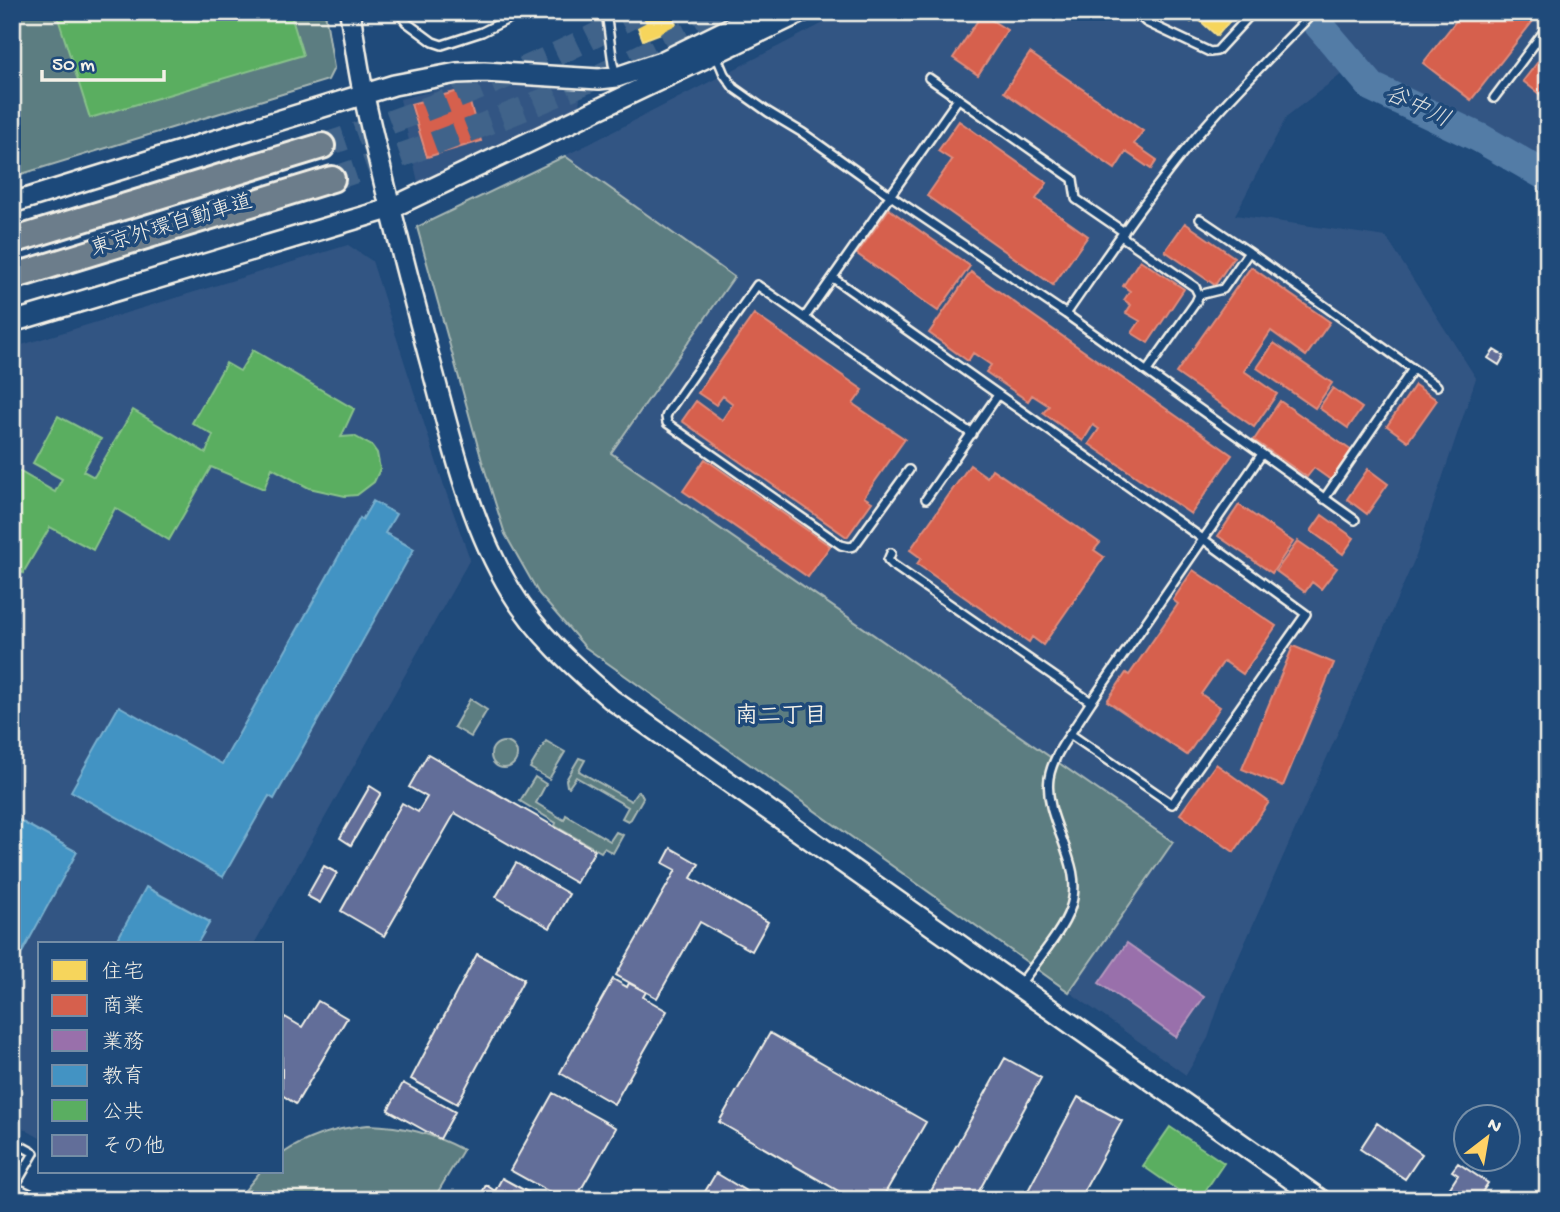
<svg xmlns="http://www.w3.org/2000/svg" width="1560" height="1212" viewBox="0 0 1560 1212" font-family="'Gochi Hand','Klee One',sans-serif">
	<rect width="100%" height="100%" fill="#1f4a7a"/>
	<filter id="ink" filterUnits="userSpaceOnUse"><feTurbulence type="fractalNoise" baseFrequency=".0143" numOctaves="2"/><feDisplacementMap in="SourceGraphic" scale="14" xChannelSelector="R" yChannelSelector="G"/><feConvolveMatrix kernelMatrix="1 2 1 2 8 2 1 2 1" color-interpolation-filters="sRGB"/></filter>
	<g filter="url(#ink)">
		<path fill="#335583" d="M845 12H1548V175L1529 158 1347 70 1287 116 1235 215 1386 237 1476 378 1416 556 1224 990 1208 1038 1186 1075 585 647 539 594 505 534 482 461 417 227 589 144Z
			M476 81 581 91 578 112 419 187 400 99Z
			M348 245 372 261 446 492 470 559 254 944H40V1138L12 1122V348Z"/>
		<path fill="#5c7d81" stroke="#a8b7b4" stroke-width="2" d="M12 12H325L334 68 328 80 12 177Z
			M565 156 734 277 611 453 1173 842 1069 992 585 647 539 594 505 534 482 461 417 227Z
			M470 699 487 710 471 737 454 727Z
			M546 741 565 752 549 779 530 768Z
			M491 755a13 13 0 1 1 26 0a13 13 0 1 1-26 0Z
			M579 758 585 760 579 771 631 801 638 791 641 793 643 798 631 819 628 821 622 818 628 807 576 777 569 787 567 786 566 780Z
			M535 777 546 784 536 803 564 820 566 815 610 841 616 832 623 835 613 853 604 848 601 852 555 826 556 823 520 801Z
			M368 1125C404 1126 431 1133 463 1150L433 1200H237L260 1172H282V1154C308 1136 336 1128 368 1125Z"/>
		<path fill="#f6d55c" stroke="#f5dd86" stroke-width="2" d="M632 12H671L677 27 643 40Z
			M1180 12H1228L1233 17 1217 36 1196 17 1191 22Z"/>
		<path fill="#d6604d" stroke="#df8c7c" stroke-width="2" d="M1463 12H1540L1471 100 1423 63Z
			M982 14 1007 30 978 75 953 58Z
			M1548 49V101L1523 81Z
			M1030 53 1143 131 1134 144 1157 160 1151 169 1126 152 1115 169 1004 92Z
			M466 89 481 141 427 157 411 104Z
			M959 121 1047 183 1036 199 1088 236 1053 285 927 196 952 160 938 151Z
			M889 209 970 266 938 311 857 254Z
			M1185 223 1234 257 1215 285 1165 251Z
			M1140 260 1184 289 1148 343 1132 333 1140 321 1126 313 1131 305 1124 300 1130 291 1123 286Z
			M1251 267 1330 322 1306 356 1271 331 1244 371 1277 394 1254 427 1176 373Z
			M971 272 1232 455 1191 514 1089 444 1099 429 1093 425 1083 441 1043 413 1049 406 1032 395 1028 401 986 372 991 365 973 353 968 361 929 333Z
			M754 314 863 390 853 404 905 439 864 497 872 502 847 537 682 421 696 401 722 420 733 404 723 396 716 405 698 393Z
			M1274 343 1332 383 1315 408 1257 368Z
			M1415 385 1437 400 1408 441 1387 426Z
			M1333 388 1362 408 1348 428 1319 408Z
			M1280 401 1352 451 1331 480 1314 468 1307 477 1254 440Z
			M705 459 830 546 808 577 683 491Z
			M970 465 987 477 992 469 1100 543 1094 550 1104 557 1043 645 1032 637 1029 642 917 564 921 558 910 550Z
			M1368 469 1388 484 1367 514 1347 499Z
			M1239 505 1293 542 1272 573 1218 536Z
			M1322 515 1354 538 1343 554 1311 531Z
			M1298 541 1337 568 1321 589 1312 582 1305 592 1276 571Z
			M1193 570 1276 626 1243 674 1224 661 1201 694 1220 707 1187 755 1107 701 1126 673 1129 675 1178 604 1173 600Z
			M1293 646 1334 663 1283 786 1242 769Z
			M1216 764 1269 802 1234 852 1180 814Z"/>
		<path fill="#9970ab" stroke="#b497bd" stroke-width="2" d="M1127 943 1204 997 1176 1037 1099 983Z"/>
		<path fill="#4393c3" stroke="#78afce" stroke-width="2" d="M373 501 396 514 385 533 414 549 274 799 269 796 223 877 71 791 119 706 222 764 360 518 362 520Z
			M13 817 77 852 12 971V819Z
			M146 887 210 922 197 944H115Z"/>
		<path fill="#5aae61" stroke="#88c28a" stroke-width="2" d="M56 12H290L303 55 90 118Z
			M253 350 354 409 341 437 354 436 372 446 377 453 380 469 374 482 357 495 345 496 309 488 272 468 264 489 211 467 169 540 115 508 93 550 50 527 23 573 12 566V467L55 492 62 479 33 463 58 416 101 439 83 471 94 477 133 410 206 453 213 435 192 423 226 363 240 371Z
			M1170 1127 1224 1163 1199 1200H1192L1143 1166Z"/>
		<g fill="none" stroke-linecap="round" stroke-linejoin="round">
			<path stroke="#527ba6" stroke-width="30" d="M1308 12 1372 87 1480 138 1548 177"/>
		</g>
		<path fill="#626e99" stroke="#f4f1e8" stroke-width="2" d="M1494 350 1504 356 1499 365 1488 358Z
			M428 754 595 850 576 883 455 813 384 936 341 911 402 803 418 812 427 797 409 787Z
			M370 786 381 793 351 845 340 838Z
			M671 848 699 864 691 878 768 922 752 951 700 922 657 998 616 975 676 870 663 863Z
			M516 863 569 894 550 928 496 897Z
			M324 866 337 873 320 903 307 896Z
			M477 954 524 979 457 1104 411 1079Z
			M613 979 627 987 629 983 646 992 643 997 667 1011 614 1104 560 1073Z
			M318 1001 347 1018 296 1104 282 1095V1022L285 1017 302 1027Z
			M770 1033 926 1122 881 1200H854L719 1122Z
			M1005 1058 1041 1078 974 1200H926Z
			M403 1083 455 1112 440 1139 388 1110Z
			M553 1093 616 1128 575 1200H564L510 1170Z
			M1078 1097 1122 1121 1079 1200H1023Z
			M1377 1123 1422 1154 1405 1179 1360 1149Z
			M1458 1163 1488 1183 1477 1200H1442L1458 1175 1452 1171Z
			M716 1173 761 1200H700Z
			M502 1178 542 1200H478L486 1185 495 1191Z"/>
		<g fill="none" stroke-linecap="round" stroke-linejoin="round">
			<path stroke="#3f638a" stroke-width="24" stroke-dasharray="24 12" stroke-linecap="butt" d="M322 146C432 109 537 68 640 12
				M332 179C440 143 547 103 649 52 674 39 700 27 724 12"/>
			<g stroke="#f4f1e8" stroke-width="12">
				<path id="lane" d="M399 12 406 22 433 42 442 45 482 32 522 12
					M606 12 613 64 617 77
					M1135 12 1146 22 1210 52 1217 51 1253 12
					M716 55 724 74 734 88 768 112 803 133 891 196 1066 314 1355 520
					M929 78 1073 179 1076 199 1124 232
					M1494 98 1548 26
					M1121 236 1195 287 1199 295 1196 302 1147 371
					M1249 252 1437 386
					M833 278 1203 539 1306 614 1172 804 1070 734 1091 702C1148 620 1205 537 1262 454
					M1199 295 1223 289 1249 252 1200 219
					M1066 314C1108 254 1149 193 1196 137 1233 93 1274 53 1314 12
					M805 317 958 99
					M909 470 854 546 849 547 841 545 667 423 666 417 668 412 757 285 972 434
					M926 499 998 395
					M1324 499 1413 369
					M891 553 888 560 893 565 1091 702
					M1019 986C1033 965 1062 933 1070 909 1087 863 1043 823 1049 778 1052 761 1061 747 1070 734
					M12 1141 34 1153 12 1191
					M15 1187 43 1200"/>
			</g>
			<g stroke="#f4f1e8" stroke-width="24">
				<path id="secondary" d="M350 12C354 40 358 68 364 96 383 184 406 270 429 357 451 437 468 520 511 591 537 634 574 667 611 699L1321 1200
					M12 203 394 85 457 73 484 72 599 79 617 77 661 62 763 12
					M12 322 389 209 802 12"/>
			</g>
			<g stroke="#f4f1e8" stroke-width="30">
				<path id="highway" d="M12 241 322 146
					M12 277 332 179"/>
			</g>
			<use href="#lane" stroke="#1f4a7a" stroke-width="7"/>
			<use href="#secondary" stroke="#1f4a7a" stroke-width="19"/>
			<use href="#highway" stroke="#6c7d8b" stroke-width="24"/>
		</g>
	</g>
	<g text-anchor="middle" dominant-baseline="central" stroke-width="7" stroke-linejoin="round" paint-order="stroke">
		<g font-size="21" fill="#f4f1e8" stroke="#1f4a7a">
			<text transform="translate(172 227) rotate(-17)">東京外環自動車道</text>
		</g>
		<g font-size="23" font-style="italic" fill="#dcdfde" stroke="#1f4a7a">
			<text transform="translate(1417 108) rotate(25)">谷中川</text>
		</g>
		<g font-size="23" font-weight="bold" fill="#f4f1e8" stroke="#1f4a7a">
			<text x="781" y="717">南二丁目</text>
		</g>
	</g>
	<rect width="1560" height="1212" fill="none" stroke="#1f4a7a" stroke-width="42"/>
	<rect x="21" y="21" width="1518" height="1170" fill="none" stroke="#f4f1e8" stroke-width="2.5" filter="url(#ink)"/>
	<rect x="38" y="942" width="245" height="231" fill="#1f4a7a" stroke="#748da6" stroke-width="2"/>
	<rect x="52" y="960" width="35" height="21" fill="#f6d55c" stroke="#748da6" stroke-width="2"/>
	<text x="102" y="978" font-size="21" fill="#f4f1e8">住宅</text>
	<rect x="52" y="995" width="35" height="21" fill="#d6604d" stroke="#748da6" stroke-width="2"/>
	<text x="102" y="1012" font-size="21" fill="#f4f1e8">商業</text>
	<rect x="52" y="1030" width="35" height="21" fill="#9970ab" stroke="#748da6" stroke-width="2"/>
	<text x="102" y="1048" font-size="21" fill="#f4f1e8">業務</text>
	<rect x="52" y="1065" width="35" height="21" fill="#4393c3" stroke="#748da6" stroke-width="2"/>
	<text x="102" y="1082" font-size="21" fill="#f4f1e8">教育</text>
	<rect x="52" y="1100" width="35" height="21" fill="#5aae61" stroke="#748da6" stroke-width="2"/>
	<text x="102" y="1118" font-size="21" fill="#f4f1e8">公共</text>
	<rect x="52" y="1135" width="35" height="21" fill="#626e99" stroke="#748da6" stroke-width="2"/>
	<text x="102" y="1152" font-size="21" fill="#f4f1e8">その他</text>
	<g transform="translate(1487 1138) rotate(31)"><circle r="33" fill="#1f4a7a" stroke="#748da6" stroke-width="2"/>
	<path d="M0-5L12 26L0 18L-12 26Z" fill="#ffd166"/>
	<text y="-10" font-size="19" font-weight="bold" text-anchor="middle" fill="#f4f1e8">N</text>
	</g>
	<path d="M42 70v10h122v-10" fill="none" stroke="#f4f1e8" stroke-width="3.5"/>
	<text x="52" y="70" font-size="21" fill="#f4f1e8" stroke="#1f4a7a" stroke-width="5" paint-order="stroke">50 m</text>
</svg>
